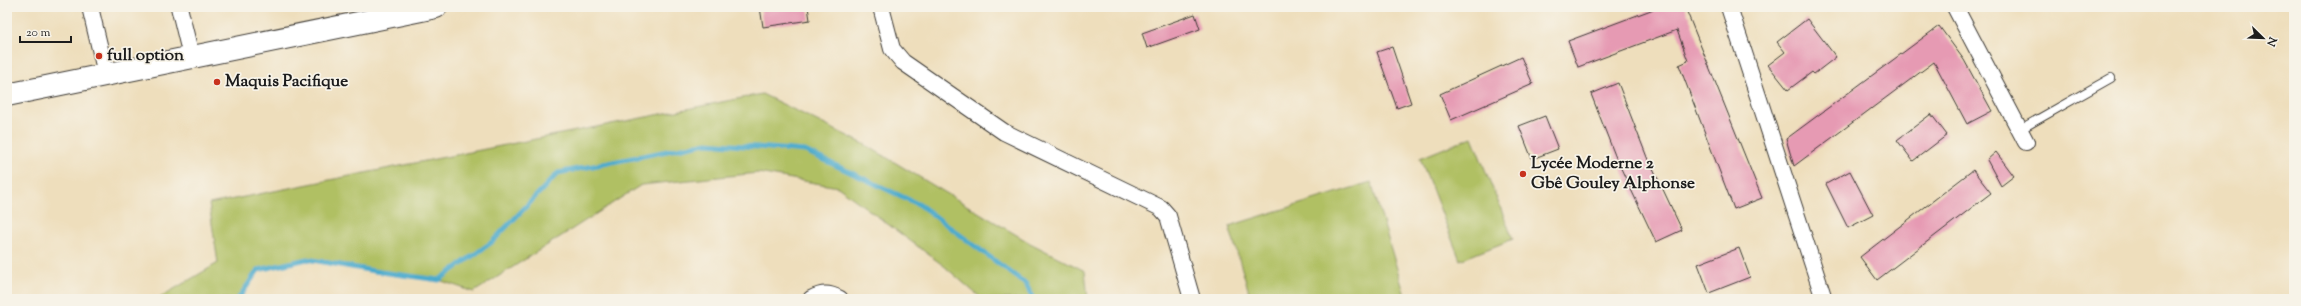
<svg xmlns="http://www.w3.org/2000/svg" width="2301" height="306" viewBox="0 0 2301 306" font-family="'Sorts Mill Goudy',serif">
	<rect width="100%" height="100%" fill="#f7f3e8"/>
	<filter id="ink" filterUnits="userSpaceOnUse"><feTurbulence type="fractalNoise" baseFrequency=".025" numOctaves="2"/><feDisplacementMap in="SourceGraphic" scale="8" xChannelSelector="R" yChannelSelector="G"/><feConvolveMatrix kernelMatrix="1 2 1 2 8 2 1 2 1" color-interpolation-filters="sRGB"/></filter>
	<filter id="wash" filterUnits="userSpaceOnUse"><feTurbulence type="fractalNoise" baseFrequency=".012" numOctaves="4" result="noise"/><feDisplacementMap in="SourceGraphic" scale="16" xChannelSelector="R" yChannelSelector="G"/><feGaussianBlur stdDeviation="0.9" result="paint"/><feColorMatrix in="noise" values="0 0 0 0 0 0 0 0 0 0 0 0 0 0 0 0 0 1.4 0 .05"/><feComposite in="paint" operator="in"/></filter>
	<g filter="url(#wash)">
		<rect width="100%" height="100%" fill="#eedebc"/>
		<path fill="#b0c064" stroke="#666e40" d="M762 94 864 144 1030 243 1085 271 1088 299H982L944 266 838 187 758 173 641 185 474 292 439 280 374 271 307 259 258 270 238 299H157L218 263 209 204Z
			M1472 137 1513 239 1460 260 1420 158Z
			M1371 182 1406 299H1251L1229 226Z"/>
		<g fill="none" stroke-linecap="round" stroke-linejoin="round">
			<path stroke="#4eabcd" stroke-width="5" d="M238 299 258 270 307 259 374 271 439 280 492 242 558 173 707 143 805 151 920 205 1026 284 1033 299"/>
		</g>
		<g id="blocks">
			<path fill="#e69ab3" d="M760 7H808L810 20 763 27Z
				M1659 7H1685L1762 198 1734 209 1679 65 1688 61 1677 30 1578 67 1568 41Z
				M1195 14 1200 29 1147 48 1142 33Z
				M1807 19 1836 57 1814 74 1812 72 1788 90 1768 65 1785 52 1777 42Z
				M1939 26 1964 60 1992 111 1967 124 1934 62 1794 166 1786 139Z
				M1392 47 1411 103 1397 108 1377 52Z
				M1521 57 1533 84 1451 120 1440 94Z
				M1618 83 1650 165 1651 164 1682 230 1656 242 1616 158 1591 94Z
				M1931 114 1947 135 1913 161 1897 140Z
				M1545 116 1558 149 1532 159 1519 126Z
				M1996 152 2014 176 2001 186 1987 160Z
				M1973 170 1991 193 1877 280 1860 257Z
				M1850 171 1873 215 1848 228 1826 184Z
				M1739 248 1750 277 1709 293 1698 264Z"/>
		</g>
	</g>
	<g filter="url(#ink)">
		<use href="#blocks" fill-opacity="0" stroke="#3c3934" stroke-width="1"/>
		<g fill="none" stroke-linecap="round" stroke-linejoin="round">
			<g stroke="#3c3934" stroke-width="10">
				<path id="service" d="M2019 130 2111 78"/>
			</g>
			<g stroke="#3c3934" stroke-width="18">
				<path id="minor" d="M90 7 106 74
					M179 7 191 56
					M881 7 892 49 903 62 1004 132 1161 208 1168 216 1192 299
					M1729 7 1824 299
					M1955 7 2026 142
					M811 299C822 293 829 293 840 299"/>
			</g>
			<g stroke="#3c3934" stroke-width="24">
				<path id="secondary" d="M7 95 436 7"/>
			</g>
			<use href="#service" stroke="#fff" stroke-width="8"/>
			<use href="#minor" stroke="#fff" stroke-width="16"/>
			<use href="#secondary" stroke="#fff" stroke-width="22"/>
		</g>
	</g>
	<g fill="#c8321e" stroke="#f7f3e8" stroke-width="1.5">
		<circle cx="99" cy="56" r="4"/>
		<circle cx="217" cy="82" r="4"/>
		<circle cx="1523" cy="174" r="4"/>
	</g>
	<g text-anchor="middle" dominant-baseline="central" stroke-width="3.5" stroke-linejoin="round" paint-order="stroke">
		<g font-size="17" font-weight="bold" fill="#1c1c1c" stroke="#f7f3e8" text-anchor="start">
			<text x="107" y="56">full option</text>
			<text x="225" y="82">Maquis Pacifique</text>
			<text x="1531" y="164">Lycée Moderne 2<tspan x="1531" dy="20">Gbê Gouley Alphonse</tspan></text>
		</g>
	</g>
	<rect width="2301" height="306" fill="none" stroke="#f7f3e8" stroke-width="24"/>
	<g transform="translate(2263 38) rotate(113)" stroke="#f7f3e8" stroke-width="3" paint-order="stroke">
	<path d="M0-3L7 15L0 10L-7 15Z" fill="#1c1c1c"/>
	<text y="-6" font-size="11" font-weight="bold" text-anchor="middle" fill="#1c1c1c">N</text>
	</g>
	<path d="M20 36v6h51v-6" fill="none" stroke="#1c1c1c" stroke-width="2"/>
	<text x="26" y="36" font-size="12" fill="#1c1c1c" stroke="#f7f3e8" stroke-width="3" paint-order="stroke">20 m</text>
</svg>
